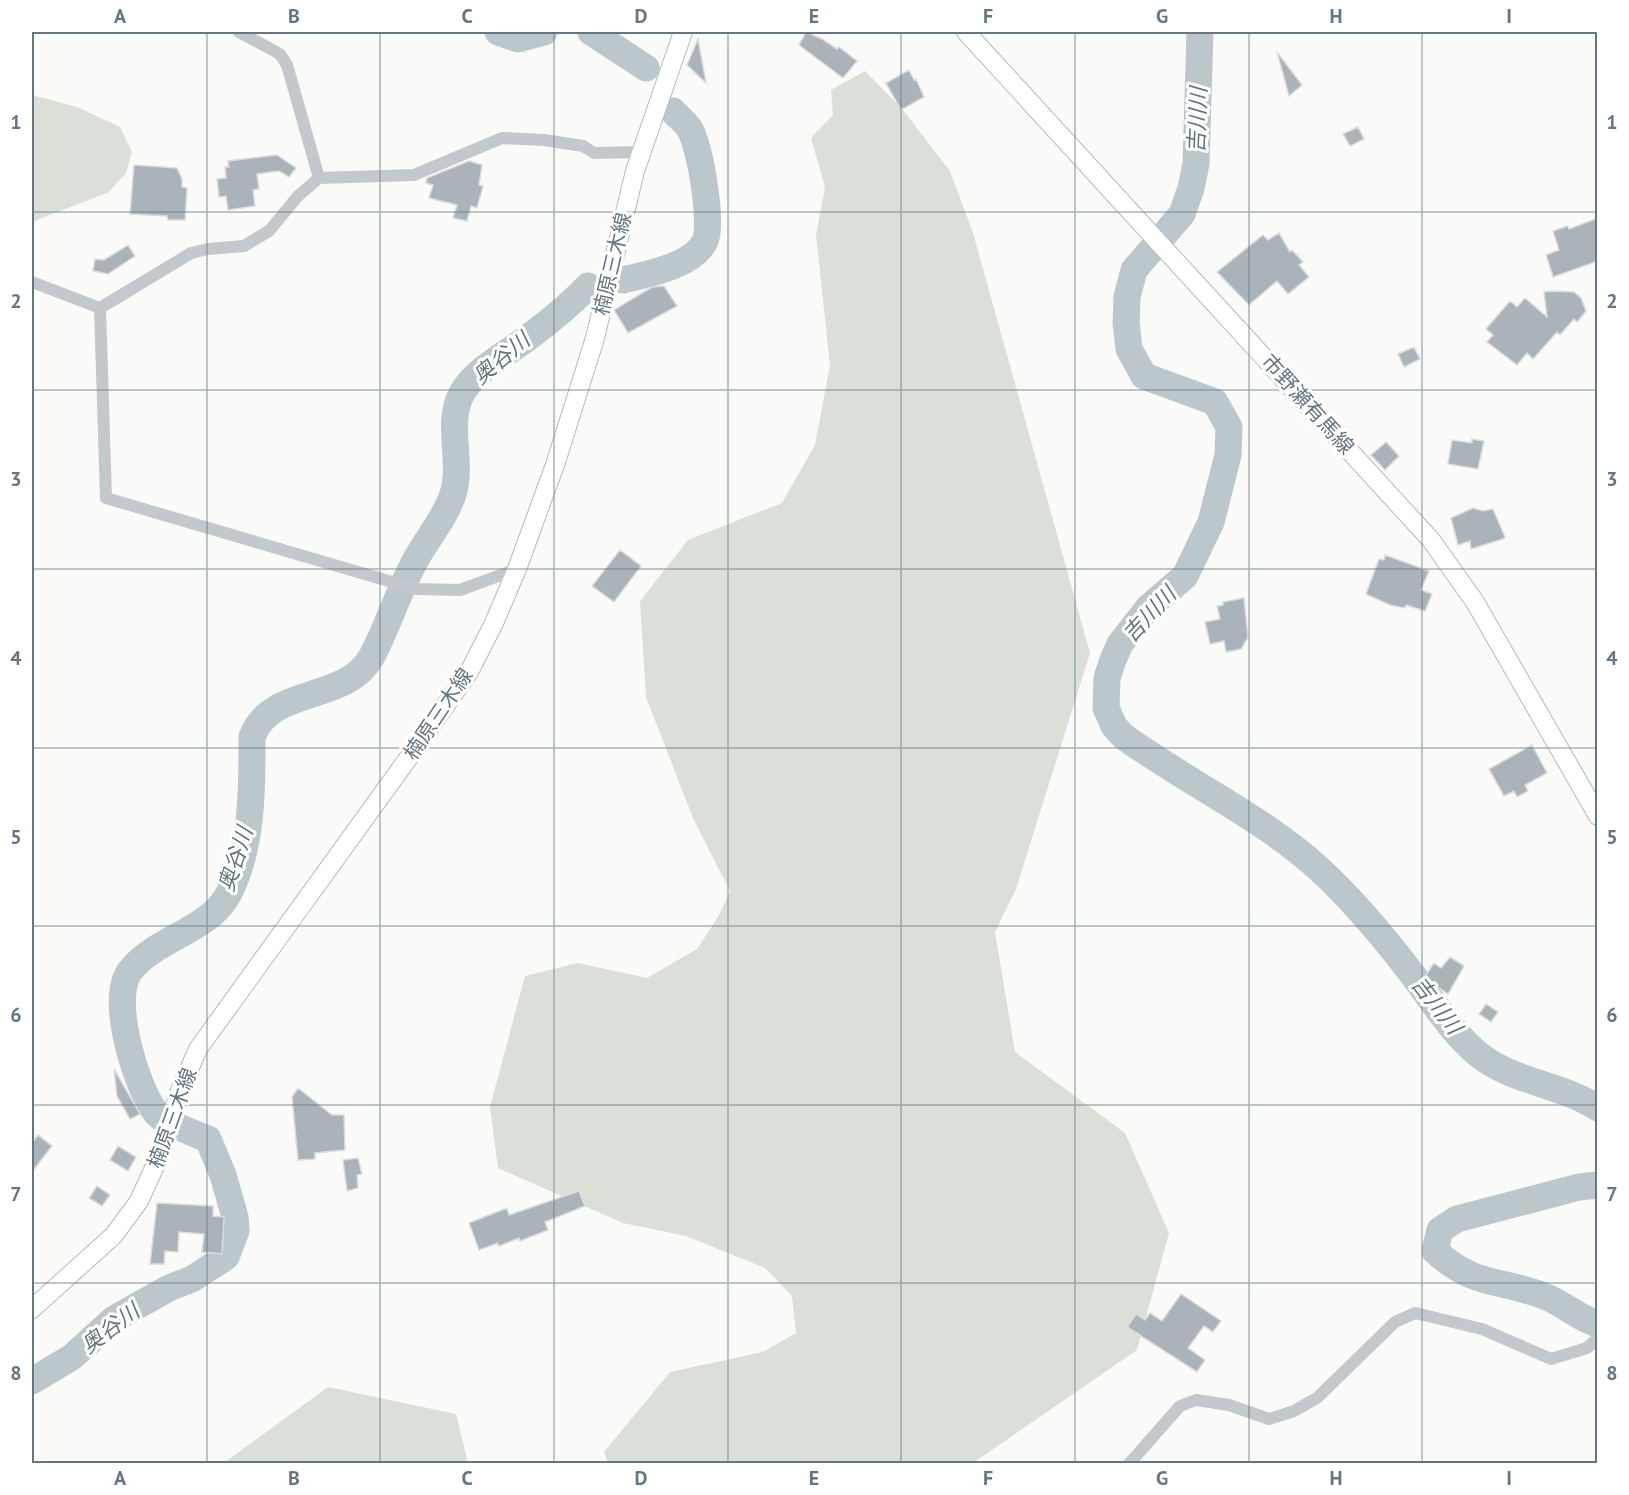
<svg xmlns="http://www.w3.org/2000/svg" width="1629" height="1495" viewBox="0 0 1629 1495" font-family="'PT Sans','Noto Sans JP',sans-serif">
	<rect width="100%" height="100%" fill="#fafaf8"/>
	<path fill="#dadfd7" d="M486 32H536L525 53Z
		M865 71 903 110 950 171 973 233 1090 653 1016 889 995 932 1015 1052 1125 1133 1169 1233 1137 1350 973 1463H608L604 1452 670 1372 763 1352 796 1333 792 1296 765 1268 686 1236 623 1223 498 1168 490 1107 525 976 578 963 647 978 697 949 718 917 730 891 693 818 646 697 640 601 688 540 782 503 815 445 830 365 816 235 825 187 811 138 833 115 831 90Z
		M32 95 77 107 120 127 132 152 126 173 109 192 32 222Z
		M328 1387 456 1414 468 1463H224Z"/>
	<g fill="none" stroke-linecap="round" stroke-linejoin="round">
		<path stroke="#bbc7cb" stroke-width="27" d="M498 32 518 39 544 32
			M591 32 646 68
			M1200 32 1196 164 1191 188 1182 214 1134 270 1127 297 1126 323 1129 349 1144 376 1215 402 1229 427 1228 455 1211 522 1185 576 1148 608 1120 644 1113 660 1107 678 1106 708 1114 726 1123 736C1186 782 1259 815 1318 868 1351 898 1382 935 1409 970 1431 998 1450 1031 1478 1054 1512 1082 1561 1084 1598 1108
			M623 280C648 274 693 266 705 241 713 224 700 144 689 128 685 122 678 117 673 111
			M1598 1185 1579 1187 1457 1219 1440 1230 1435 1251C1474 1287 1500 1279 1544 1296 1563 1303 1578 1318 1598 1324
			M32 1381 72 1357 114 1319 169 1288 192 1279 226 1257 236 1231 235 1217 223 1175 208 1139C196 1134 164 1123 156 1113 136 1087 109 999 130 971 155 938 210 931 229 893 253 845 252 788 252 737 271 685 346 704 372 656 388 626 398 592 415 561 426 540 446 517 453 494 463 462 446 425 461 395 473 371 505 355 526 339 548 323 569 306 588 286"/>
	</g>
	<path fill="#aab3b9" stroke="#dcdcda" stroke-width="1.5" d="M806 32 822 39 837 49 839 47 857 61 843 78 799 45Z
		M698 39 706 83 687 65Z
		M1277 52 1302 85 1289 96Z
		M909 70 914 80 916 79 924 97 901 110 886 83Z
		M1358 127 1364 139 1350 146 1343 134Z
		M277 155 296 168 289 177 279 171 257 174 259 189 253 190 255 206 228 210 226 196 219 197 217 179 226 178 225 167H229L228 161Z
		M469 161 482 165 479 185 483 186 477 208 471 206 467 221 453 218 457 205 429 198 433 185 426 183 427 178Z
		M134 165 177 168 182 179V187L187 188 185 220H168L167 216 130 214Z
		M1598 218V261L1553 277 1546 255 1559 250 1553 231 1568 226 1569 229Z
		M1279 233 1290 252 1292 250 1303 262 1299 265 1309 277 1288 294 1277 281 1249 305 1217 272 1263 235 1268 240Z
		M128 245 135 256 108 274 93 271 95 259 104 260Z
		M664 286 677 306 628 333 614 310 652 287Z
		M1553 291 1574 292 1581 298 1586 311 1577 322 1574 319 1560 335 1557 332 1533 359 1527 353 1517 365 1487 342 1493 335 1486 329 1510 301 1517 307 1525 298 1547 317 1544 292Z
		M1414 347 1420 359 1404 367 1398 354Z
		M1472 439 1484 441 1478 469 1448 464 1452 440 1472 443Z
		M1386 442 1399 456 1385 470 1371 455Z
		M1473 508 1483 511 1493 509 1505 537 1503 539 1471 549 1470 541 1458 545 1451 518Z
		M620 550 641 566 614 602 592 586Z
		M1385 555 1429 571 1421 590 1432 594 1425 611 1406 605 1405 608 1390 605 1366 594 1379 559 1384 560Z
		M1244 598 1248 637 1241 649 1226 652 1224 641 1210 644 1205 622 1220 619 1217 606 1223 605V602Z
		M1532 745 1547 773 1525 785 1528 791 1517 797 1514 791 1504 796 1489 769Z
		M1450 957 1464 966 1448 994 1424 978 1434 963 1441 968Z
		M1486 1004 1498 1012 1491 1022 1479 1014Z
		M114 1069 140 1114 130 1119 117 1096Z
		M298 1088 332 1115H344L345 1150 315 1153V1159L298 1160 292 1097Z
		M38 1135 52 1146 32 1172V1143Z
		M118 1146 136 1157 128 1171 110 1160Z
		M358 1158 362 1174 357 1175 358 1188 347 1191 343 1160Z
		M97 1186 110 1195 102 1206 89 1198Z
		M579 1191 585 1206 545 1222 548 1230 520 1241 519 1238 499 1246 498 1243 479 1250 469 1223 507 1208 509 1215Z
		M157 1203 213 1206V1216L224 1217 222 1254 202 1252 204 1234 179 1232 178 1252 165 1251 164 1264H150Z
		M1181 1294 1221 1321 1213 1332 1204 1326 1188 1348 1205 1360 1197 1372 1127 1327 1136 1314 1145 1320 1150 1313 1162 1321Z"/>
	<g fill="none" stroke-linecap="round" stroke-linejoin="round">
		<g stroke="#b3babf" stroke-width="20">
			<path id="secondary" d="M966 32 1431 540 1475 602 1598 816
				M32 1309 114 1235 139 1201 155 1166 180 1090 198 1049 412 753 469 672 494 623 517 569 556 462 595 338 635 171 683 32"/>
		</g>
		<path stroke="#c3c8cc" stroke-width="12" d="M239 32 280 54 287 65 319 178
			M32 282 100 308
			M100 308 106 498 416 589 460 590 517 569
			M100 308 191 253 208 249 244 246 269 231 298 196 319 178 414 175 502 138 544 140 583 146 594 153 641 152
			M1129 1464 1180 1406 1196 1400 1229 1405 1269 1419 1294 1411 1317 1398 1395 1322 1415 1313 1482 1329 1551 1359 1587 1348 1598 1338"/>
		<use href="#secondary" stroke="#fff" stroke-width="18"/>
	</g>
	<path fill="none" stroke="#657683" stroke-width="1.5" stroke-opacity="0.55" d="M207 32V1464M380 32V1464M554 32V1464M728 32V1464M901 32V1464M1075 32V1464M1249 32V1464M1422 32V1464M32 212H1598M32 390H1598M32 569H1598M32 748H1598M32 926H1598M32 1105H1598M32 1283H1598"/>
	<g text-anchor="middle" dominant-baseline="central" stroke-width="6" stroke-linejoin="round" paint-order="stroke">
		<g font-size="21" fill="#657683" stroke="#fff">
			<text transform="translate(612 264) rotate(-77)">楠原三木線</text>
			<text transform="translate(1308 404) rotate(48)">市野瀬有馬線</text>
			<text transform="translate(438 714) rotate(-56)">楠原三木線</text>
			<text transform="translate(172 1118) rotate(-70)">楠原三木線</text>
		</g>
		<g font-size="22" font-style="italic" fill="#60757c" stroke="#fff">
			<text transform="translate(1197 120) rotate(-88)">吉川川</text>
			<text transform="translate(501 358) rotate(-40)">奥谷川</text>
			<text transform="translate(1149 614) rotate(-47)">吉川川</text>
			<text transform="translate(235 859) rotate(-72)">奥谷川</text>
			<text transform="translate(1437 1005) rotate(52)">吉川川</text>
			<text transform="translate(110 1328) rotate(-37)">奥谷川</text>
		</g>
	</g>
	<rect width="1629" height="1495" fill="none" stroke="#ffffff" stroke-width="66"/>
	<rect x="33" y="33" width="1563" height="1429" fill="none" stroke="#657683" stroke-width="2"/>
	<g font-size="20" text-anchor="middle" font-weight="bold" fill="#657683">
		<text x="120" y="23">A</text>
		<text x="294" y="23">B</text>
		<text x="467" y="23">C</text>
		<text x="641" y="23">D</text>
		<text x="814" y="23">E</text>
		<text x="988" y="23">F</text>
		<text x="1162" y="23">G</text>
		<text x="1336" y="23">H</text>
		<text x="1509" y="23">I</text>
		<text x="16" y="129">1</text>
		<text x="1612" y="129">1</text>
		<text x="16" y="308">2</text>
		<text x="1612" y="308">2</text>
		<text x="16" y="486">3</text>
		<text x="1612" y="486">3</text>
		<text x="16" y="665">4</text>
		<text x="1612" y="665">4</text>
		<text x="16" y="844">5</text>
		<text x="1612" y="844">5</text>
		<text x="16" y="1022">6</text>
		<text x="1612" y="1022">6</text>
		<text x="16" y="1201">7</text>
		<text x="1612" y="1201">7</text>
		<text x="16" y="1380">8</text>
		<text x="1612" y="1380">8</text>
		<text x="120" y="1485">A</text>
		<text x="294" y="1485">B</text>
		<text x="467" y="1485">C</text>
		<text x="641" y="1485">D</text>
		<text x="814" y="1485">E</text>
		<text x="988" y="1485">F</text>
		<text x="1162" y="1485">G</text>
		<text x="1336" y="1485">H</text>
		<text x="1509" y="1485">I</text>
	</g>
</svg>
